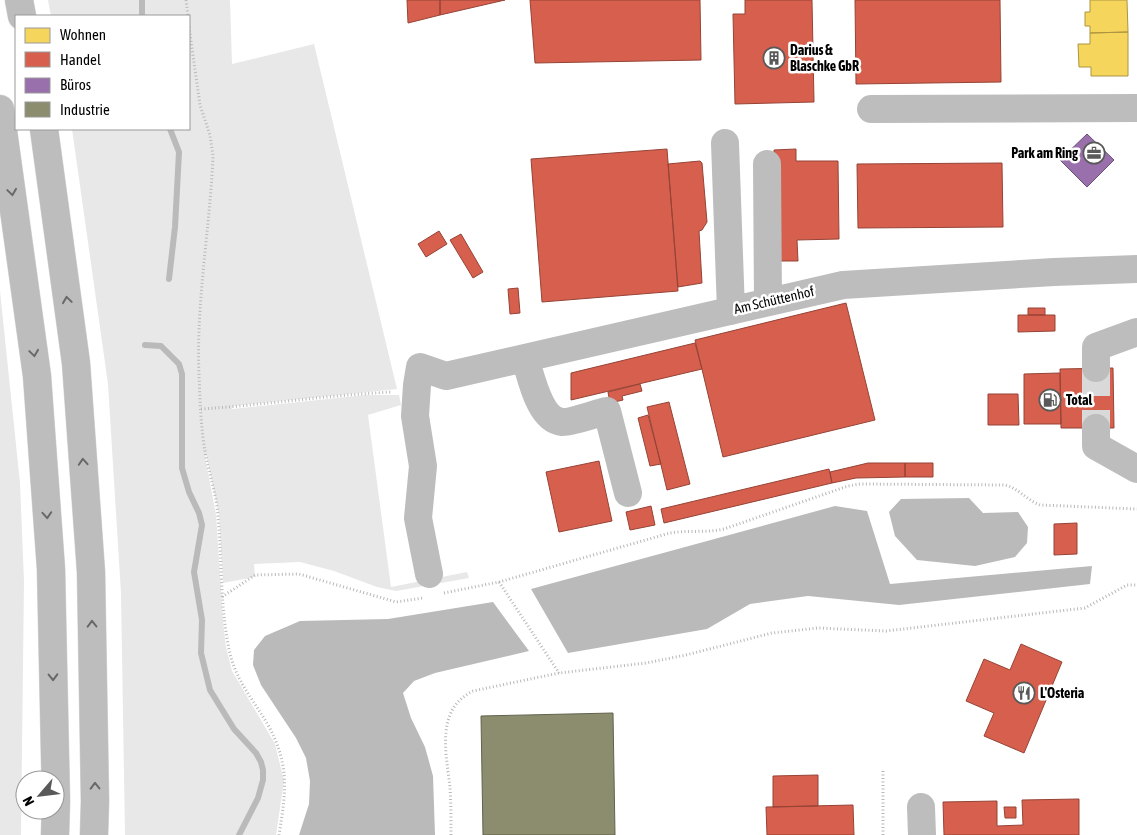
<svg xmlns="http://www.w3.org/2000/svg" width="1137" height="835" viewBox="0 0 1137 835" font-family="'Asap Condensed',sans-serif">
	<rect width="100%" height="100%" fill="#fff"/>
	<path fill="#e8e8e8" d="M48 0H230L232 64 314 44 397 389 233 406 232 409 365 395H399L401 405 368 415 391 587 467 572 469 578 396 591 377 587 334 571 300 562 254 564 255 577 223 583 219 514 206 454 205 457 216 514 223 621 226 647 232 671 275 744 284 781 276 835H125L121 593 108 384 72 129H189V16H51Z
		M0 291 20 483 24 581 21 835H0Z"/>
	<path fill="#bababa" d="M969 498 983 513 1018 512 1028 527 1027 543 1015 557 975 566 917 560 895 536 889 512 901 499Z
		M835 506 867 511 890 584 1092 566 1090 584 899 605 808 596 750 604 707 629 568 653 531 589Z
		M493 602 529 651 435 673 414 681 403 693 411 718 425 747 433 776 435 835H299L309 804 310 781 306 758 296 738 261 685 253 665 254 650 265 636 300 621 388 619Z"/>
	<path fill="#f6d55c" stroke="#ac9540" d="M1090 0H1127L1128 32 1090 33V26H1085V12H1090Z
		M1128 32V76H1091V67H1079L1078 44H1090V33Z"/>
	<path fill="#d6604d" stroke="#964336" d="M407 0H440V15L408 23Z
		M440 0H505L440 15Z
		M530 0H700L701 60 535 63Z
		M745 0H812L814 102 735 104 733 14H745Z
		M855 0H1000L1001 82 856 84Z
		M667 149 678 291 542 302 531 159Z
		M796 149V161H838L839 239 797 240 798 261H775L774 150Z
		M700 161 702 163 707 222 702 230 699 231 702 283 678 287 668 164Z
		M1002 163 1003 227 858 228 857 164Z
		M439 231 447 244 426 257 418 244Z
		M461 234 483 272 473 278 450 240Z
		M518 288 520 313 510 314 508 289Z
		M846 303 875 420 723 457 695 340Z
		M1028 308H1045V315H1028Z
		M1018 315H1055V331L1018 332Z
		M695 343 702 369 571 400V373Z
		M1113 368 1114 428H1061L1060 369Z
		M1060 373 1061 424H1024V374Z
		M640 384 642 391 622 396 623 400 610 403 608 392Z
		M988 394H1018L1019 425H988Z
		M669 402 690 484 667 490 647 407Z
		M648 415 661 464 650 466 638 418Z
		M599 461 612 521 559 532 546 472Z
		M868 463H905V477L856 478 832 483 830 472Z
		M905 463H933V477H905Z
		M829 469 832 483 664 523 661 509Z
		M651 506 655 525 630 530 626 512Z
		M1077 523V554L1054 555V524Z
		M1021 644 1062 662 1024 753 984 736 994 713 966 701 984 659 1010 670Z
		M818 775V806L773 807V776Z
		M1079 799V835H944L943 802 997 801V826L1023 825 1022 800Z
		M853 805 854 835H767L766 807Z
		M1004 807H1016V818H1005Z"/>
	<path fill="#9970ab" stroke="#6b4e78" d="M1087 134 1114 160 1087 187 1060 160Z"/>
	<path fill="#8c8c6e" stroke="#62624d" d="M613 713 615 835H483L481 716Z"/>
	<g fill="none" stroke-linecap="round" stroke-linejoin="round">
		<path stroke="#bababa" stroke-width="6" d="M142 0V16
			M169 279 175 227 179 152 170 129
			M145 345 161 346 179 364 182 374V468L189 492 199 513 202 525 194 572 202 620 201 653 210 690 234 729 256 753 261 762 263 770V780L258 798 239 835"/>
		<path stroke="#d9d9d9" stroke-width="28" stroke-dasharray="28 14" stroke-linecap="butt" d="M1096 368V428"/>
		<g stroke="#dbdbdb" stroke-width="29">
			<path id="highway" d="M19 0 22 16
				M0 109 37 376 51 569 56 801 55 835
				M44 129 76 363 91 572 95 801 94 835"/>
		</g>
		<path stroke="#b8b8b8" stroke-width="3" stroke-dasharray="1 2.5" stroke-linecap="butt" d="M186 0 188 16
			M189 27 200 105 210 135 213 156C210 229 196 301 199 374 200 402 201 431 206 457 210 477 217 497 218 517 222 560 220 605 229 649 235 680 253 699 268 725 290 765 286 792 279 835
			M201 409C265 405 328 395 392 392
			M499 582 559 673
			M444 593 499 582 670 533C688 530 706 533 724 529L848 486 860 484 1005 485C1018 488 1027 500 1040 505L1137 509
			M222 597 255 575 299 574 396 602 423 598
			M883 771V835
			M451 835C451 820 451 804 450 788 448 766 441 737 450 715 454 704 463 696 473 691L559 673 646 663 686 655 772 633 818 628 886 631 1085 608 1127 585H1137"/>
		<path stroke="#bdbdbd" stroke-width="28" d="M871 109 1137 108
			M725 143 731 311
			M767 164 768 302
			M525 358C531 376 539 420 562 422 571 423 597 413 607 411L628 493
			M1096 368V347L1137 332
			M1096 428V446L1137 469
			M429 574 418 518 423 466 415 416 417 385 420 367 446 376 843 285 1054 272 1137 269
			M921 807 922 835"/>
		<use href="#highway" stroke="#bdbdbd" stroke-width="28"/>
	</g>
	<defs><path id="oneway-chevron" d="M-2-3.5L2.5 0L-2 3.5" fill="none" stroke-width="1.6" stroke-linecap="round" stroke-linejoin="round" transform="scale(1.25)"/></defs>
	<g stroke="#686868">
		<use href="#oneway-chevron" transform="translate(12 192) rotate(82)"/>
		<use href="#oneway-chevron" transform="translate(67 300) rotate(-98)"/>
		<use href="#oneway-chevron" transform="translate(34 353) rotate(82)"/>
		<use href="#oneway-chevron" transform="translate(83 462) rotate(-94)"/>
		<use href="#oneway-chevron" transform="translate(47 515) rotate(86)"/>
		<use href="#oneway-chevron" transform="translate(92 624) rotate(-91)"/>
		<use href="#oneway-chevron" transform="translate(53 677) rotate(89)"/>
		<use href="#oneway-chevron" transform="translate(95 786) rotate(-91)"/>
	</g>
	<defs>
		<g id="building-ring" transform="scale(1.125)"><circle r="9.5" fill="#fff" stroke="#595959" stroke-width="1.5"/><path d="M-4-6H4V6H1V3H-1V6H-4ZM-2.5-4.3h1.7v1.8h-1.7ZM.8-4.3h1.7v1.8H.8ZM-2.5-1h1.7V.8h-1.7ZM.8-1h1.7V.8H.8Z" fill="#595959"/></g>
		<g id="office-ring" transform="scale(1.125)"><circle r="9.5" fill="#fff" stroke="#595959" stroke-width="1.5"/><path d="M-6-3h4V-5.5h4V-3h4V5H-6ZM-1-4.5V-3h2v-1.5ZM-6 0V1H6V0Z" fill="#595959"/></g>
		<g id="fuel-ring" transform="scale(1.125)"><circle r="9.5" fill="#fff" stroke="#595959" stroke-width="1.5"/><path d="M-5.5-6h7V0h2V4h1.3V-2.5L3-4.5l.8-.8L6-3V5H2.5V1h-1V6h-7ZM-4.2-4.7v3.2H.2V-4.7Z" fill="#595959"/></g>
		<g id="restaurant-ring" transform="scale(1.125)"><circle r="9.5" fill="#fff" stroke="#595959" stroke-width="1.5"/><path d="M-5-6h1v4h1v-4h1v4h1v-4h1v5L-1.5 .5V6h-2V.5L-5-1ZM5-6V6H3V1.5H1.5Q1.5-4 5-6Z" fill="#595959"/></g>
	</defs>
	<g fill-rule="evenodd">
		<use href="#building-ring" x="774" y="58"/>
		<use href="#office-ring" x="1094" y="153"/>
		<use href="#fuel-ring" x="1050" y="400"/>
		<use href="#restaurant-ring" x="1024" y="693"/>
	</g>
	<g text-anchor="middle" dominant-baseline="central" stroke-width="5" stroke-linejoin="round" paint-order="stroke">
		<g font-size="14" font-weight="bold" fill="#000" stroke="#fff" text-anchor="start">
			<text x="790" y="50">Darius &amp;<tspan x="790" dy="16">Blaschke GbR</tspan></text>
			<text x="1078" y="153" text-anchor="end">Park am Ring</text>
			<text x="1066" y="400">Total</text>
			<text x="1040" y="693">L'Osteria</text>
		</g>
		<g font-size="14" fill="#000" stroke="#fff">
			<text transform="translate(774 300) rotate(-13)">Am Schüttenhof</text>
		</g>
	</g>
	<rect x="15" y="15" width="175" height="115" fill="#ffffff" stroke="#999999"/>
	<rect x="25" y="28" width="25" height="15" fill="#f6d55c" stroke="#999999"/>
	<text x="60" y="40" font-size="15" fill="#000000">Wohnen</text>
	<rect x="25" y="52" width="25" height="15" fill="#d6604d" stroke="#999999"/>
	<text x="60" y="65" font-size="15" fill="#000000">Handel</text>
	<rect x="25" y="78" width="25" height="15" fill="#9970ab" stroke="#999999"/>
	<text x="60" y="90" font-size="15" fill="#000000">Büros</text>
	<rect x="25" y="102" width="25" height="15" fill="#8c8c6e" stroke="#999999"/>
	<text x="60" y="115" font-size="15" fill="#000000">Industrie</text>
	<g transform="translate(40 795) rotate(242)"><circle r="24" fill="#ffffff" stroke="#999999"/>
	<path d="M0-4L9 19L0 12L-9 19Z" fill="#595959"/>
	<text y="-8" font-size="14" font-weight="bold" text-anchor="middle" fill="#000000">N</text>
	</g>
</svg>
